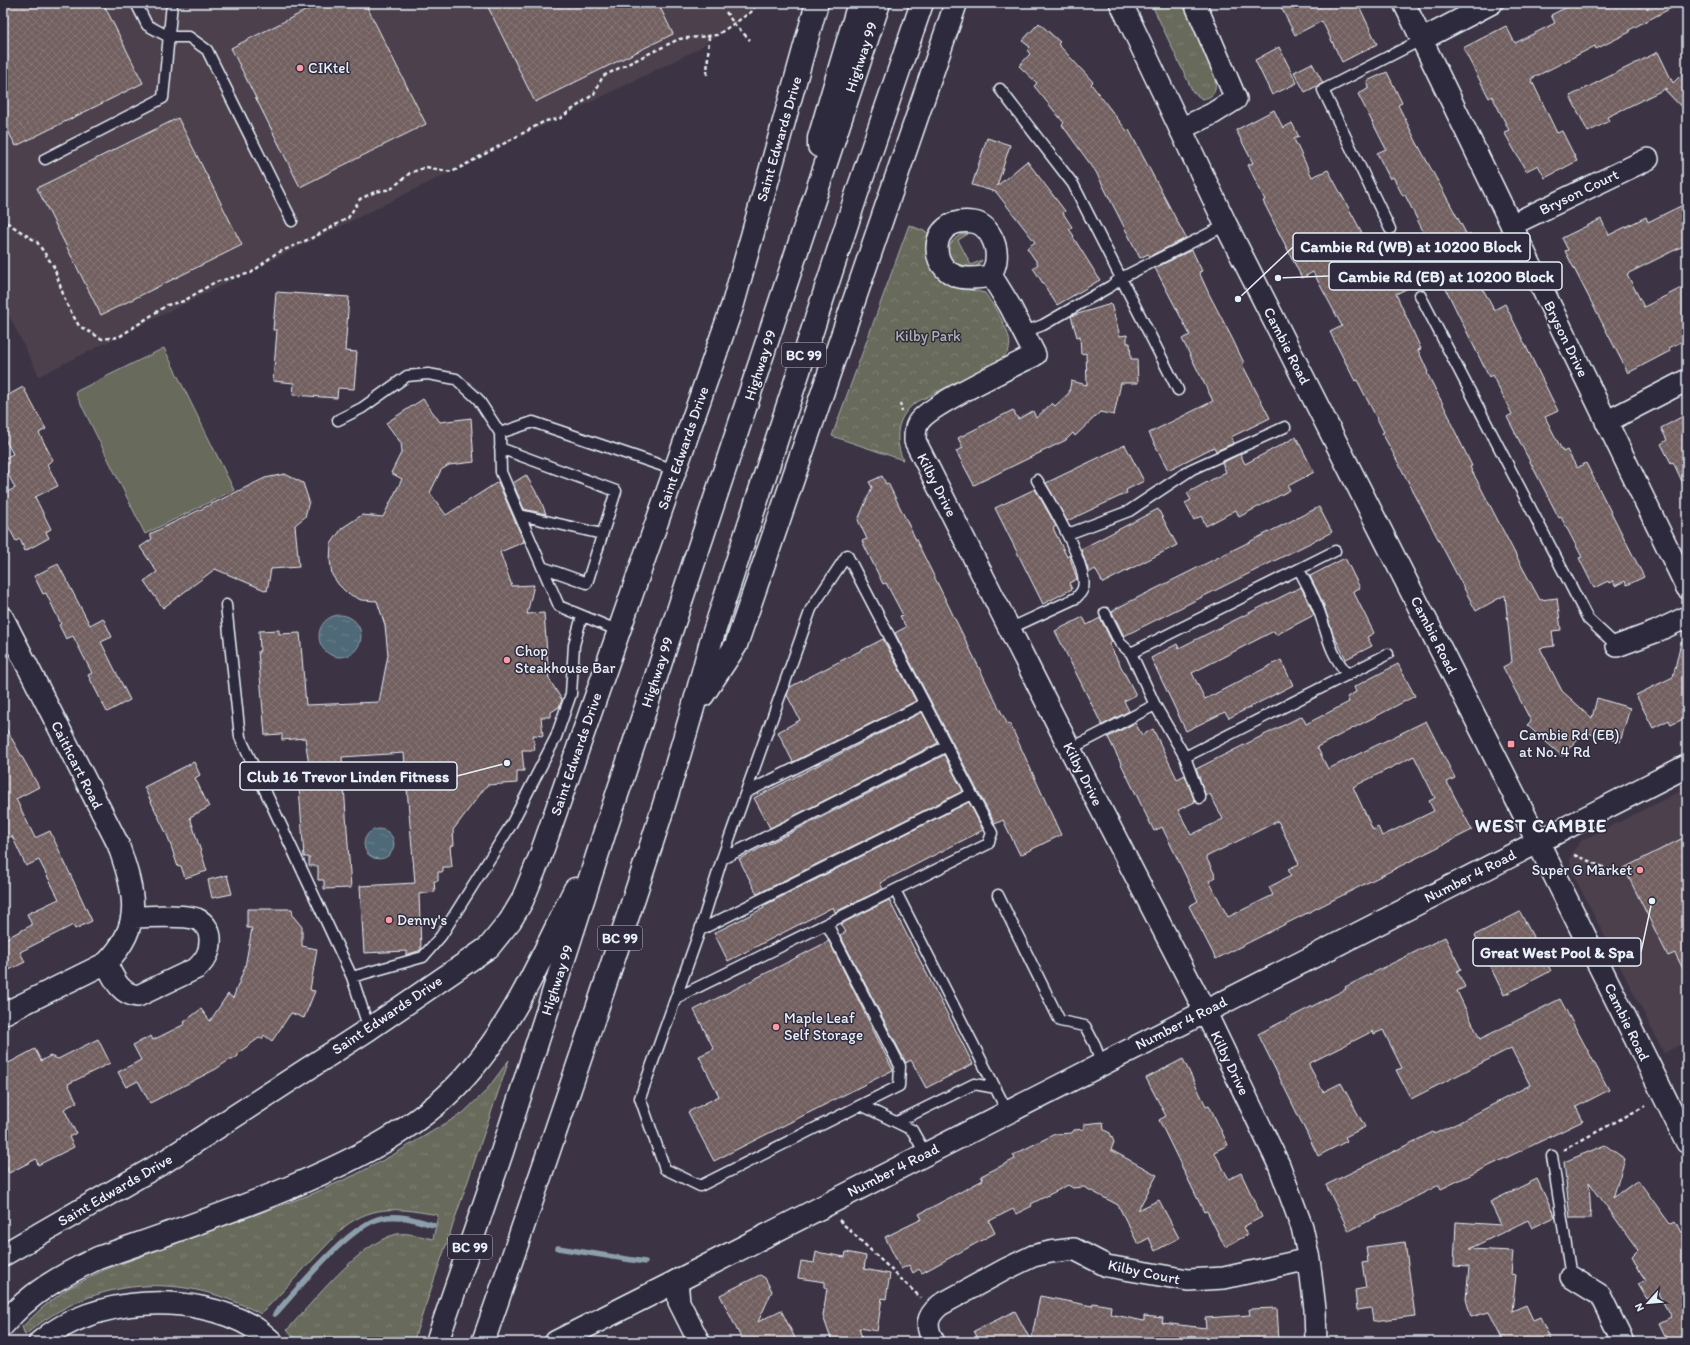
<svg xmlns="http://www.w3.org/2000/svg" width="1690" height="1345" viewBox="0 0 1690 1345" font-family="Itim,sans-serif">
	<defs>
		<pattern id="grass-tufts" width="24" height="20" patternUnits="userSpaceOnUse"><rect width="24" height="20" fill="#686a5b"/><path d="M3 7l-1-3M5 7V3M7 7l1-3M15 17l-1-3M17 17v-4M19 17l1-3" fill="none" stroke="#7e8073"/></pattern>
		<pattern id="park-crowns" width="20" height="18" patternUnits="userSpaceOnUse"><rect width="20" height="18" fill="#686a5b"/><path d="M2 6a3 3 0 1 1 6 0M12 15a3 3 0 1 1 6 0" fill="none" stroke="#7e8073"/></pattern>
		<pattern id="water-ripples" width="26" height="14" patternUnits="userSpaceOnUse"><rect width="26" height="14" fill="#506978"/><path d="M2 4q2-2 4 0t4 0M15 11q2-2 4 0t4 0" fill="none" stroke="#697f8c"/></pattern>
		<pattern id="building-cross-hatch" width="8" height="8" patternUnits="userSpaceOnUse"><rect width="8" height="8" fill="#725e5f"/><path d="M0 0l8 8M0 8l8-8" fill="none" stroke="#867677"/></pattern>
	</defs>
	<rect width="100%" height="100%" fill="#3c3444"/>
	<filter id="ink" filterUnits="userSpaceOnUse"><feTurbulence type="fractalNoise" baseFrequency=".025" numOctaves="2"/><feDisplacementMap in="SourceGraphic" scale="8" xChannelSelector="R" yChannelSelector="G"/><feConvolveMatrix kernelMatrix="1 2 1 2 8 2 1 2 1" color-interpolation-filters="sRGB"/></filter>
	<g filter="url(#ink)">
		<path fill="#4c414c" d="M3 3H753L757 8 696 50 39 376 3 303Z
			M1679 792 1687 806V1041L1664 1053 1571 870 1570 859 1573 851 1581 841Z"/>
		<path fill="url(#grass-tufts)" stroke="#a8aeaa" d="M1151 3H1183C1192 22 1219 71 1215 89 1214 96 1208 98 1202 99L1193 92Z
			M963 234H968L958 240 971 265 982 260 976 268 960 269C957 266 953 263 951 259 944 248 953 238 963 234Z
			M509 1060 413 1342H298L287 1330C313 1302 360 1242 397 1234 407 1232 423 1237 433 1239L438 1215C402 1209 375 1203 344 1227L261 1314C182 1271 94 1276 25 1335L22 1327 42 1308 67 1289 104 1270 312 1194 355 1175 391 1156 463 1113 485 1092Z"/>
		<path fill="url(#park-crowns)" stroke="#a8aeaa" d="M909 225 929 233C928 254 930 280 954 287 964 290 975 290 985 293 993 305 1014 335 1009 349 1007 355 1001 359 996 362L915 403C896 418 894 438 903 460L832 436Z"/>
		<path fill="#686a5b" stroke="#a8aeaa" d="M164 348 234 490 145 534 75 392Z"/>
		<path fill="url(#water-ripples)" stroke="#8d9fab" d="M319 636a21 21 0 1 1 42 0a21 21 0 1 1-42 0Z
			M364 844a15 15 0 1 1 30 0a15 15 0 1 1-30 0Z"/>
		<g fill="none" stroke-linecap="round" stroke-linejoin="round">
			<path stroke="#8d9fab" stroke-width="5.5" d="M558 1248 645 1262
				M275 1314C298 1289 350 1224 382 1218 399 1214 416 1220 433 1225"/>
		</g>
		<path fill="url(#building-cross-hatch)" stroke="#e8f1f8" fill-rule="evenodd" d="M3 3H103L143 83 16 146 8 131 3 133Z
			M321 3H365L426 124 300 187 231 48Z
			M486 3H658L673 34 535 102Z
			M1279 3H1360V8L1377 44 1342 62 1322 21 1295 35Z
			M1575 3H1681L1629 30 1630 32 1596 49 1595 46 1531 79 1557 133 1562 131 1577 161 1545 178 1538 165 1526 171 1504 132 1509 130 1492 96 1489 98 1463 48 1506 26 1515 43 1555 23 1551 15Z
			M1039 23 1060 42 1058 44 1093 82 1091 84 1127 131 1129 130 1186 238 1150 256 1148 254 1140 258 1096 172 1062 125 1064 123 1034 86 1037 83 1019 66 1030 54 1027 50 1030 47 1022 41Z
			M1279 47 1297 83 1272 95 1255 60Z
			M1658 52 1673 83 1687 69V113L1665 90 1667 88 1607 117 1609 121 1588 132 1570 96Z
			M1312 63 1323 83 1305 92 1294 72Z
			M1387 72 1402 103 1398 105 1417 143 1467 235 1470 234 1487 270 1476 276 1494 310 1505 304 1558 411 1545 417 1563 452 1567 450 1577 468 1586 463 1644 577 1627 585 1625 581 1615 586 1613 581 1609 583 1608 581 1594 588 1579 558 1582 557 1561 517 1559 518 1507 417 1512 414 1492 375 1489 377 1438 273 1396 294 1421 349 1418 350 1428 372 1427 373 1451 420 1450 421 1472 466 1470 467 1520 563 1540 600 1557 598 1561 630 1552 631 1554 646 1540 648 1562 691 1592 718 1597 698 1630 708 1620 742 1584 732 1562 756 1527 725 1531 721 1503 667 1512 662 1505 595 1476 611 1392 451 1382 433 1384 432 1357 380 1355 381 1330 332 1342 326 1313 272 1302 278 1263 201 1265 200 1248 165 1253 163 1236 130 1274 110 1283 128 1292 123 1299 137 1294 139 1312 177 1328 170 1379 264 1421 243 1419 240 1426 237 1405 195 1403 196 1393 177 1390 179 1377 153 1386 149 1358 94 1368 89 1367 81Z
			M178 118 242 245 101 315 37 188Z
			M987 138 1010 145 997 186 1027 161 1065 211 1063 213 1072 227 1069 229 1074 236 1073 237 1100 280 1057 305 1033 268 1038 264 1027 248 1035 242 996 192 972 185Z
			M1687 203V244L1627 274 1644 307 1687 285V339L1669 348 1670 351 1628 373 1565 251 1568 250 1562 238 1601 219 1609 235 1646 217 1648 222Z
			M1192 250 1202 271 1199 272 1209 294 1232 338 1244 363 1242 364 1270 418 1231 437 1234 443 1216 451 1214 447 1168 470 1149 433 1213 401 1182 339 1190 335 1155 268Z
			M276 292 349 297 345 351 357 352 354 389 338 388 337 398 293 395 294 383 273 381 277 330H273Z
			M1111 304 1120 336 1127 335V343H1130L1131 359H1137L1138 383H1121L1114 415 1100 412 1075 436 1073 433 1066 440 974 485 956 451 963 448 958 438 1013 410 1018 419 1033 411 1036 418 1052 403 1055 406 1069 393 1071 381 1087 385 1086 353 1081 354 1080 336 1077 337 1071 316Z
			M23 387 46 429 39 433 53 460 47 464 58 486 35 497 51 529 46 532 49 538 25 551 20 539 16 541 3 517V494L15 488 3 464V459L13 454 3 436V398Z
			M423 399 440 422 471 418 474 462 449 465 441 470 430 493 446 515 498 482 524 542 500 552 512 586 534 585 527 614 544 613 549 679 562 700 559 707 551 712V717H541L543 736 533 735 535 750H522L524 771H517V783L487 785 453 830 454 845 450 846 452 867H443V872H438V881H434L435 892 419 894 421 949 419 951 408 954 406 955V951L364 953 360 886 415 883 404 753 342 757 351 888 324 889V880H318V866H309V857H304L298 773 310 772 305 738 282 740V734L265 735 258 651H260L259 631 279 630V634L300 633 306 705 379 702 388 655 385 625 377 601 361 600 347 593 339 585 332 575 330 560 331 544 342 528 362 515 383 517 402 479 391 473 402 451 401 443 386 423Z
			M1687 414V492L1673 462 1671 463 1661 444 1667 440 1661 428Z
			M1296 437 1314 472 1288 486 1290 490 1239 517 1236 510 1206 526 1201 516 1194 520 1185 503 1191 500 1187 493 1226 472 1222 463 1240 454 1245 464Z
			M1125 445 1144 481 1126 490 1127 493 1067 521 1046 483Z
			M285 474 303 483 309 501 305 517 295 525 299 567 271 569 267 591 215 569 163 608 144 581 157 572 140 547 152 539 150 534 265 478Z
			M526 475 541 501 546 514 524 509 513 483Z
			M882 476 886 484 888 483 996 702 1008 725 1010 724 1061 835 1020 855 1003 820 995 824 895 633 906 627 900 616 903 615 886 583 883 584 862 541 867 539 858 520 872 487 869 482Z
			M1035 489 1056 526 1053 528 1067 557 1069 555 1077 579 1069 583 1072 589 1043 604 995 508Z
			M1319 507 1332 532 1124 636 1112 612 1117 608Z
			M1158 509 1177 545 1103 583 1095 569 1089 573 1081 549Z
			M1345 558 1360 588 1353 591 1374 633 1367 637 1372 646 1346 659 1333 634 1323 603 1310 576Z
			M58 564 90 625 103 618 112 637 101 642 130 700 107 712 88 675 92 673 73 636 66 639 59 625 61 624 46 593 43 594 34 576Z
			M1301 587 1314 615 1276 635 1274 631 1192 673 1205 699 1281 660 1293 685 1229 718 1225 712 1186 731 1151 658 1177 644 1179 648Z
			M1083 617 1087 625 1100 618 1112 642 1109 644 1136 695 1124 701 1129 711 1102 725 1055 631Z
			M883 639 916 701 793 762 778 732 800 720 787 695 790 687Z
			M1681 642 1687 643V717L1671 725 1669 720 1653 728 1636 695 1673 677Z
			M1398 664 1415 696 1317 747 1328 769 1426 721 1455 778 1447 782 1472 830 1216 959 1189 906 1198 901 1162 827 1154 831 1108 737 1135 723 1142 735 1153 729 1177 779 1185 775 1195 802 1178 810 1191 835 1223 819 1210 794 1206 796 1196 769 1302 716 1306 724 1349 702 1347 697 1356 692 1354 687ZM1414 756 1435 798 1429 801 1434 811 1382 836 1378 827 1373 830 1353 787ZM1278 821 1299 864 1288 869 1291 876 1269 887 1273 895 1228 917 1209 881 1216 877 1206 857Z
			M922 712 938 743 770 828 754 798Z
			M3 723 39 787 16 799 35 838 50 831 92 921 75 929 73 925 20 952 25 962 3 973V940L32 925 27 914 59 899 39 860 26 866 12 836 3 840Z
			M944 755 963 791 757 894 739 859Z
			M194 762 200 775 195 778 209 807 190 817 207 871 185 878 181 866 178 867 168 837 144 787Z
			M969 802 983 830 880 883 883 889 835 912 833 907 728 961 714 933 764 908 763 906Z
			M1687 836V883L1682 885 1687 895V977L1675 953 1668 956 1624 868Z
			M227 875 232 894 212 898 208 880Z
			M889 900 973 1064 926 1088 911 1060 906 1063 840 935 846 932 841 924Z
			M247 909H292L293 916 302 927V946L317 949 310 990 315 991 304 1018 291 1013 272 1041 264 1035 262 1039 259 1038 238 1053V1056L232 1060H229L216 1069 150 1103 138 1081 126 1087 118 1072 141 1060 133 1045 151 1036 153 1040 185 1024 184 1022 201 1009 210 1021 228 994 233 998 245 967 252 928H247Z
			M1520 912 1551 971 1504 995 1475 935Z
			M1445 937 1461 969 1457 971 1465 987 1457 991 1480 1039 1560 999 1609 1090 1576 1107 1583 1121 1441 1189 1439 1185 1349 1231 1326 1185 1433 1132 1434 1134 1458 1123 1530 1085 1511 1048 1411 1099 1396 1070 1402 1068 1383 1030 1374 1034 1373 1031 1310 1063 1309 1065 1323 1092 1341 1083 1365 1127 1345 1137 1347 1141 1318 1156 1258 1034 1346 989 1345 987Z
			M829 941 893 1070 714 1161 688 1112 719 1096 699 1056 714 1049 694 1010Z
			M98 1039 110 1063 68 1084 77 1102 64 1109 76 1133 69 1137 74 1147 38 1165 36 1159 9 1173 3 1161V1066L35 1049 41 1061 50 1056 58 1059Z
			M1183 1059 1206 1106 1209 1105 1228 1145 1214 1152 1229 1179 1241 1173 1262 1217 1243 1227 1247 1235 1225 1247 1207 1211 1204 1212 1159 1120 1166 1116 1146 1078Z
			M1103 1122 1104 1130 1110 1133 1114 1142 1111 1150 1157 1175 1138 1210 1159 1200 1179 1238 1155 1251 1149 1238 1138 1244 1118 1205 1084 1187 1073 1188 1068 1185 1031 1204 1032 1206 1016 1214 1013 1209 989 1221 995 1233 922 1273 919 1269 913 1273 909 1265 901 1269 885 1237 922 1219 919 1214 983 1180 981 1176 1015 1159 1013 1155 1055 1134 1072 1133 1074 1130 1084 1129V1124Z
			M1605 1145 1625 1159 1613 1198 1638 1180 1670 1224 1675 1221 1687 1244V1342H1668L1659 1323 1671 1317 1658 1293 1647 1299 1638 1284 1645 1281 1632 1256 1638 1250 1589 1182 1591 1218H1570L1564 1162Z
			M1537 1179 1555 1217 1532 1228 1528 1220 1469 1249 1513 1251 1511 1274 1516 1275 1512 1311 1526 1305 1533 1320 1540 1317 1552 1342H1504L1489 1312 1471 1317 1466 1299 1469 1267 1454 1266 1456 1222 1501 1225 1490 1202Z
			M1405 1242 1415 1316 1373 1321 1371 1308 1357 1310 1355 1290 1366 1288 1362 1263 1368 1262 1366 1247Z
			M816 1252 845 1257 846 1252 866 1256 864 1269 890 1274 886 1299 882 1298 877 1331 859 1328 863 1342H832L823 1316 827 1288H825V1282L798 1278 801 1261 814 1263Z
			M760 1275 765 1278 772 1291 758 1322 781 1310 797 1342H743L720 1295Z
			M1040 1296 1092 1306 1093 1303 1111 1306 1110 1314 1144 1321V1316L1163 1318 1162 1323 1206 1328 1205 1318 1250 1315 1249 1309 1277 1308 1279 1342H980L974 1331 1015 1311 1031 1341Z"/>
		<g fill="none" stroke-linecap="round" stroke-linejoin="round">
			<g stroke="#e8f1f8" stroke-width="13">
				<path id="service" d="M136 3 147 25 169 37H189L207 50 292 221
					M1000 89 1073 184 1178 390
					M45 159 163 98 172 3
					M1390 229 1323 90 1421 40
					M1420 295 1588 619 1617 646
					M1024 332 1043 325 1111 286 1121 278 1226 225
					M338 420 362 408 407 376 428 374 456 379 478 399 500 433 501 472 559 606 619 631
					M500 433 533 422 675 470
					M500 448 616 491 587 583 542 567
					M520 515 602 534
					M1068 534 1129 511 1192 469 1285 427
					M1299 569C1305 582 1314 596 1319 611 1329 638 1328 650 1348 675
					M226 605 240 737 352 977 369 1029
					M1105 613 1120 643 1131 653 1155 705 1185 757 1200 798
					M1009 629 1076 598C1078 596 1082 592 1083 588 1089 567 1049 500 1037 480
					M1131 653 1335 551
					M1070 749 1155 705
					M1185 757 1388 654
					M747 792 924 704
					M722 859 947 746
					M998 895 1060 1021 1085 1026 1095 1045 1101 1064
					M827 924 900 1066 899 1086 861 1105
					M700 930 971 794
					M352 977 423 957 441 936 511 825 556 737 571 694 574 645 582 616
					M676 998 895 890
					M897 1122 974 1084 996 1088
					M925 1153 912 1130 861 1105 700 1186 665 1169 640 1098 700 930 722 859 811 609 847 555 992 833 988 844 895 890 1007 1111
					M1552 1156 1571 1277"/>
			</g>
			<g stroke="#e8f1f8" stroke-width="24">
				<path id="minor" d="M1404 3 1687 588
					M1421 40 1492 3
					M1180 129 1212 114 1236 99 1195 3
					M1511 225 1648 159
					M991 275C984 278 977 278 970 278 926 279 925 215 973 222 989 224 998 246 996 260 996 265 993 270 991 275L1010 306 1035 355C1013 366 927 406 918 423 915 428 915 434 915 441L1070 749 1205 1011 1279 1165 1302 1227 1309 1259 1315 1309 1316 1342
					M1606 422 1687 380
					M3 618 118 844C134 891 145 925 106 963L3 1014
					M1617 646 1655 632 1687 617
					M106 963C114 978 119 994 138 996L197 968C205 960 210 953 210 942 211 933 206 923 197 919 183 914 149 917 133 917
					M1571 1277 1600 1295 1623 1342
					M677 1281 679 1302 699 1342
					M934 1342C925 1326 926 1317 940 1305L1006 1269 1033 1256 1050 1252 1074 1249 1107 1266 1188 1280 1224 1278 1309 1259"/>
			</g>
			<g stroke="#e8f1f8" stroke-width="25">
				<path id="tertiary" d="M3 1255 164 1162 369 1029 489 947 510 921 522 901 540 857 733 304 817 3"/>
			</g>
			<g stroke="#e8f1f8" stroke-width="25">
				<path id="secondary" d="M1121 3 1226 225 1526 818 1687 1142
					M677 1281 1687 766"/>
			</g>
			<g stroke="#e8f1f8" stroke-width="25">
				<path id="motorway" d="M819 146V138L859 3
					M703 695 736 645 956 3
					M3 1325C28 1294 62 1275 98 1258 161 1236 224 1215 286 1189 355 1160 424 1127 473 1068 518 1015 545 949 575 889
					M40 1342C93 1296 193 1291 253 1327 260 1331 266 1337 272 1342
					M437 1342 502 1152 607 825 879 3
					M483 1342C527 1217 569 1092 611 967 647 859 683 751 711 641L858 190 922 3
					M556 1342 677 1281"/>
			</g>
			<path stroke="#e8f1f8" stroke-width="2.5" stroke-dasharray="4 3" stroke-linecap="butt" d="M726 12 734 24 750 40
				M707 75 709 36
				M3 217 6 222 37 242 54 267 66 303 79 326 102 339 119 337 167 305 184 301 215 282 251 273 275 254 314 237 348 218 360 199 375 192 391 189 410 173 426 167 452 172 545 121 559 119 594 94 603 76 679 39 717 35 751 12 757 3
				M900 403 902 412
				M1574 855 1606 868
				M1563 1150 1645 1106
				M839 1220 921 1298"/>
			<use href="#service" stroke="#2f2a3d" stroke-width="10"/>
			<use href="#minor" stroke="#2f2a3d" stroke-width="21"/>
			<use href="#tertiary" stroke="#2f2a3d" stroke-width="22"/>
			<use href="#secondary" stroke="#2f2a3d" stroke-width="22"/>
			<use href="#motorway" stroke="#2f2a3d" stroke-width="22"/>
		</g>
	</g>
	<g fill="#ff9aa2" stroke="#2f2a3d" stroke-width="1.5">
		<circle cx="300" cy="68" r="4"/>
		<circle cx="507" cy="660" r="4"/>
		<rect x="1507" y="740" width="8" height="8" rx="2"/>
		<circle cx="1640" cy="870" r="4"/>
		<circle cx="389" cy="920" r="4"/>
		<circle cx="776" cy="1027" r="4"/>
	</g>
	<g text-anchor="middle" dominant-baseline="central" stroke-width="3" stroke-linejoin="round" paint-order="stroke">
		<g fill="#2f2a3d" stroke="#b0b5c0" stroke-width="1">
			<rect x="782" y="343" width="44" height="24" rx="3"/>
			<rect x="598" y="926" width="44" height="24" rx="3"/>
			<rect x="448" y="1235" width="44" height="24" rx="3"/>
		</g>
		<g font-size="14" font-weight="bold" fill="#e8f1f8">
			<text x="804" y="355">BC 99</text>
			<text x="620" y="938">BC 99</text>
			<text x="470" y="1247">BC 99</text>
		</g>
		<g font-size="15" fill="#e8f1f8" stroke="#2f2a3d">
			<text transform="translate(861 57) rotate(-72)">Highway 99</text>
			<text transform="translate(779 139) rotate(-74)">Saint Edwards Drive</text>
			<text transform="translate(1579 192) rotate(-26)">Bryson Court</text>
			<text transform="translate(1566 339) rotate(64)">Bryson Drive</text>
			<text transform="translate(1287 346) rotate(63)">Cambie Road</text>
			<text transform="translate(760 365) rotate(-72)">Highway 99</text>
			<text transform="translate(683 448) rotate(-71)">Saint Edwards Drive</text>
			<text transform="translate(937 485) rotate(63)">Kilby Drive</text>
			<text transform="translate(1434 635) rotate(63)">Cambie Road</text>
			<text transform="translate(657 672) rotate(-72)">Highway 99</text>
			<text transform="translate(576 754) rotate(-71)">Saint Edwards Drive</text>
			<text transform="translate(77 765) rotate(63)">Caithcart Road</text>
			<text transform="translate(1083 774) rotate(63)">Kilby Drive</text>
			<text transform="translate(1470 876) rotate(-27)">Number 4 Road</text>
			<text transform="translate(557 980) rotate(-72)">Highway 99</text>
			<text transform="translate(387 1015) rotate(-34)">Saint Edwards Drive</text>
			<text transform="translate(1627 1022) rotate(64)">Cambie Road</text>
			<text transform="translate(1181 1023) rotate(-27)">Number 4 Road</text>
			<text transform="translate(1230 1063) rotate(64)">Kilby Drive</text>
			<text transform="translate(893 1170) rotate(-27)">Number 4 Road</text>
			<text transform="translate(115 1190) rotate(-30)">Saint Edwards Drive</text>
			<text transform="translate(1144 1272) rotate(12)">Kilby Court</text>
		</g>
		<g font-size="15" fill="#e8f1f8" stroke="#2f2a3d" text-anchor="start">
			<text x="308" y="68">CIKtel</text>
			<text x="515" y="651">Chop<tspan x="515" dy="17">Steakhouse Bar</tspan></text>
			<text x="1519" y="735">Cambie Rd (EB)<tspan x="1519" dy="17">at No. 4 Rd</tspan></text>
			<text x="1632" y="870" text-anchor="end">Super G Market</text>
			<text x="397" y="920">Denny's</text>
			<text x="784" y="1018">Maple Leaf<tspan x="784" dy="17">Self Storage</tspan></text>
		</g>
		<g font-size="15" fill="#aeb4b1" stroke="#2f2a3d">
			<text x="928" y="336">Kilby Park</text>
		</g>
		<g font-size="19" font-weight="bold" letter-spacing="1" fill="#e8f1f8" stroke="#2f2a3d">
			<text x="1541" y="825">WEST CAMBIE</text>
		</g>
	</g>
	<path fill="none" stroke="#e8f1f8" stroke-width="1.5" d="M1238 299L1293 247M1278 278L1329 276M507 763L457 776M1652 901L1641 952"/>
	<g fill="#e8f1f8" stroke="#2f2a3d" stroke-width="1.5">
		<circle cx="1238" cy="299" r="4"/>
		<circle cx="1278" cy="278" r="4"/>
		<circle cx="507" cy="763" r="4"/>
		<circle cx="1652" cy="901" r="4"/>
	</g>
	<g fill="#2f2a3d" stroke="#e8f1f8" stroke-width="1.5">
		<rect x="1293" y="233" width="237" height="28" rx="4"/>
		<rect x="1329" y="262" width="233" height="28" rx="4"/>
		<rect x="240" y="762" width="217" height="28" rx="4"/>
		<rect x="1473" y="938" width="168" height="28" rx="4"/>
	</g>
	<g font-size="16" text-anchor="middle" font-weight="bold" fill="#e8f1f8">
		<text x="1411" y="252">Cambie Rd (WB) at 10200 Block</text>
		<text x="1446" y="282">Cambie Rd (EB) at 10200 Block</text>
		<text x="348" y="782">Club 16 Trevor Linden Fitness</text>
		<text x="1557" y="958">Great West Pool &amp; Spa</text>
	</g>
	<rect width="1690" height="1345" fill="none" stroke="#2f2a3d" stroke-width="16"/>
	<rect x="8" y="8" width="1674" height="1329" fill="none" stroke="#e8f1f8" stroke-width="1.5" filter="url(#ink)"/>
	<g transform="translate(1648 1303) rotate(243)" stroke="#2f2a3d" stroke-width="3" paint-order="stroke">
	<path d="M0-3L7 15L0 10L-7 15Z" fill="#e8f1f8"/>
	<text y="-6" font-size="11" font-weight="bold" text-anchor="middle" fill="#e8f1f8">N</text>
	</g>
</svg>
